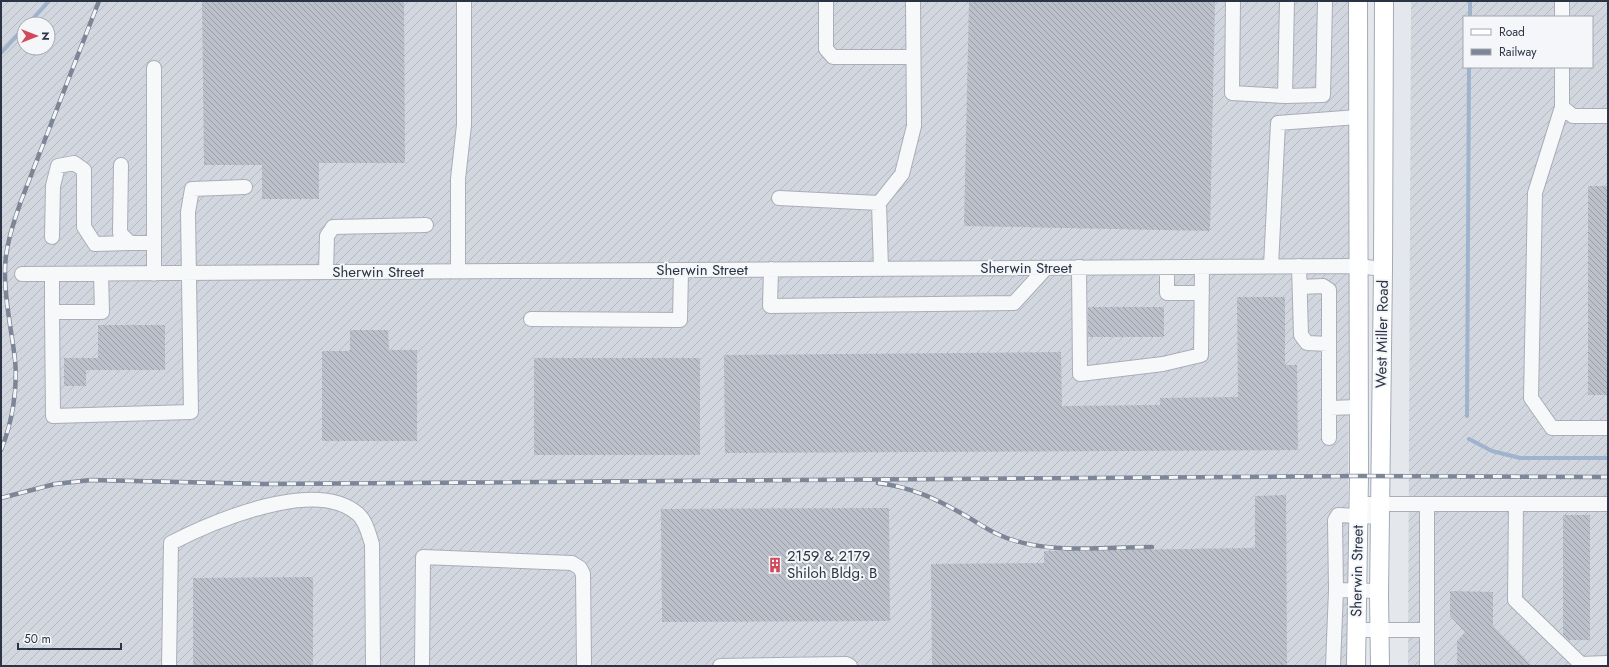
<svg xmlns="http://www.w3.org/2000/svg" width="1609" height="667" viewBox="0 0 1609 667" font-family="Jost,sans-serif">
	<defs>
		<pattern id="industrial-furrows" width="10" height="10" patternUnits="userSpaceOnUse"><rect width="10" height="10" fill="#d2d6de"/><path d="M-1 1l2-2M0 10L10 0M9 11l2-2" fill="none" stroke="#b4b8c0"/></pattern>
		<pattern id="building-back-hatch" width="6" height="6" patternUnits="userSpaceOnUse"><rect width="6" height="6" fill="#bbc0ca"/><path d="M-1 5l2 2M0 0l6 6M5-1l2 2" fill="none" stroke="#989da6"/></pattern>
	</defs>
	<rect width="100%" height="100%" fill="#e4e7ec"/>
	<path fill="url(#industrial-furrows)" fill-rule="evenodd" d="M1 1H1351L1348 486 1349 666H1ZM24 24H48V48H24Z
		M1411 1H1608V666H1408ZM1464 17H1592V67H1464Z"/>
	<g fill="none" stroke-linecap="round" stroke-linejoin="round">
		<path stroke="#9fb4cc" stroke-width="4" d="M1470 17V1
			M28 24 49 1
			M1 53 24 28
			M1467 416 1469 67
			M1469 439 1492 451 1520 458H1608"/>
	</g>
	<path fill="url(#building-back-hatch)" d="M202 1H404L405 163H319V199H262V165H204Z
		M969 1H1215L1210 231 964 226Z
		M1588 186H1608V395H1588Z
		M1237 297H1285V365H1297L1298 450 725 453 724 355 1061 352 1062 406 1160 405V398L1238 397Z
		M1088 307H1164V337H1088Z
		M98 325H165V370H86V386H64V358H98Z
		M350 330H388L389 350H417V441H322V351H350Z
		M534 358H700V455H534Z
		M1286 495 1287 666H932L931 564 1044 563V551L1255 548V496Z
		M889 508 890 621 662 622 661 509Z
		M1563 515H1590V640H1569L1563 635Z
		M313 577V666H193V578Z
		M1450 591 1493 592V626L1532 666H1457V641L1465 632 1450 616Z"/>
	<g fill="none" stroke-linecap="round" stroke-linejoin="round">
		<g stroke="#a9aeb7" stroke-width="16">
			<path id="minor" d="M826 1V49L833 57H913
				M1233 1 1232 93 1285 96
				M1287 1 1285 96 1323 95 1325 1
				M1562 1V17
				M1562 67V107L1573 116H1608
				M154 68V274
				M1562 107 1535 193 1531 398 1552 428H1608
				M121 165 120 233 130 243H154
				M779 198 879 203
				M52 237 53 186 58 166 74 163 84 170V227L95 244 130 243
				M1271 266 1278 123 1358 117
				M1299 266 1301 335 1307 343 1329 344V438
				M1079 267 1080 374 1163 364 1201 355 1202 267
				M1167 267V293H1202
				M771 269 770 306 1014 303 1046 268
				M881 269 879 203 902 174 914 126 913 1
				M458 271V179L464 125V1
				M326 272 327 236 333 227 426 225
				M22 274 1358 266 1383 269
				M52 274V312H102L101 274
				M1300 287 1323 286 1329 290V344
				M52 312 53 416 191 412 188 212 192 189 245 187
				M531 319 680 320 681 270
				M1329 408 1358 407
				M1358 504H1608
				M1516 504 1515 600 1583 666
				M1336 590 1379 591
				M1356 630H1427V666
				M1427 630V505
				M1580 664 1608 663
				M169 666 171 543C214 521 316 477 358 514 366 521 369 535 372 544L373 666
				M422 666 423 557 572 563 580 568 583 574 584 666
				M720 666 846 664 850 666
				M1333 666 1336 590 1335 520 1338 515 1380 517"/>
		</g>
		<g stroke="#a3abb8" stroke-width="20">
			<path id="major" d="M1356 666 1359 476 1358 1
				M1380 666 1379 595 1383 269 1384 1"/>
		</g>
		<use href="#minor" stroke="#f7f8fa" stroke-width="14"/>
		<use href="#major" stroke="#fff" stroke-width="18"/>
		<g stroke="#7d8696" stroke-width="4.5">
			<path id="rail" d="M1 450C12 423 18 389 15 360 12 332 5 303 5 275 4 250 13 224 21 201L99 1
				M878 483C911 487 937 499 966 516 975 521 985 528 995 533 1042 556 1101 547 1152 547
				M1 498 55 484 91 480 264 484 1359 476 1608 477"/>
		</g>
		<use href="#rail" stroke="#f4f6f9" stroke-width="3" stroke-dasharray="9" stroke-linecap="butt"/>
	</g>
	<defs>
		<g id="building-bare" transform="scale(1.2)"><path d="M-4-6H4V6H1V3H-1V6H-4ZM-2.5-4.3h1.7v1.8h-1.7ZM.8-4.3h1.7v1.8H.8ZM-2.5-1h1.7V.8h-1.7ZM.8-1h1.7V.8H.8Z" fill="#d1495b" stroke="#f4f6f9" stroke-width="2.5" paint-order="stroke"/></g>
	</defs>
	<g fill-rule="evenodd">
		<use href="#building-bare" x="775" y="565"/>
	</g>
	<g text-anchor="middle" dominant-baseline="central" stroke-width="4" stroke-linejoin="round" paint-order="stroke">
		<g font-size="15" fill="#2b3445" stroke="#f4f6f9">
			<text x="1026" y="268">Sherwin Street</text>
			<text x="702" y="270">Sherwin Street</text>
			<text x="378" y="272">Sherwin Street</text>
			<text transform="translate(1382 334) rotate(-89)">West Miller Road</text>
			<text transform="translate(1357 571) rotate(-89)">Sherwin Street</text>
		</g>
		<g font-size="15" fill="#2b3445" stroke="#f4f6f9" text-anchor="start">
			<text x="787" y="556">2159 &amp; 2179<tspan x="787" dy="17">Shiloh Bldg. B</tspan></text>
		</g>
	</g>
	<rect width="1609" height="667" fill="none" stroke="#2b3445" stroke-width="4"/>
	<rect x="1463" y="16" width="130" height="52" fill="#f4f6f9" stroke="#a4a8b1"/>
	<rect x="1471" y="29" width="20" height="6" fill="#ffffff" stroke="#a4a8b1"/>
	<text x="1499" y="36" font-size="12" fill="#2b3445">Road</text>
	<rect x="1471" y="49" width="20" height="6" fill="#7d8696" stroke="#a4a8b1"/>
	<text x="1499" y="56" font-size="12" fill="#2b3445">Railway</text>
	<g transform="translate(36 36) rotate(90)"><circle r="19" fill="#f4f6f9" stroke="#a4a8b1"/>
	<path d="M0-3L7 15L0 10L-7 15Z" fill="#d1495b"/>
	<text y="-6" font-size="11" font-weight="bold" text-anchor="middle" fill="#2b3445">N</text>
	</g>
	<path d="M18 643v6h103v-6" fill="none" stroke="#2b3445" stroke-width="2"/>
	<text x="24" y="643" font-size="12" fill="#2b3445" stroke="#f4f6f9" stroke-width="3" paint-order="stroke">50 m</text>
</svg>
